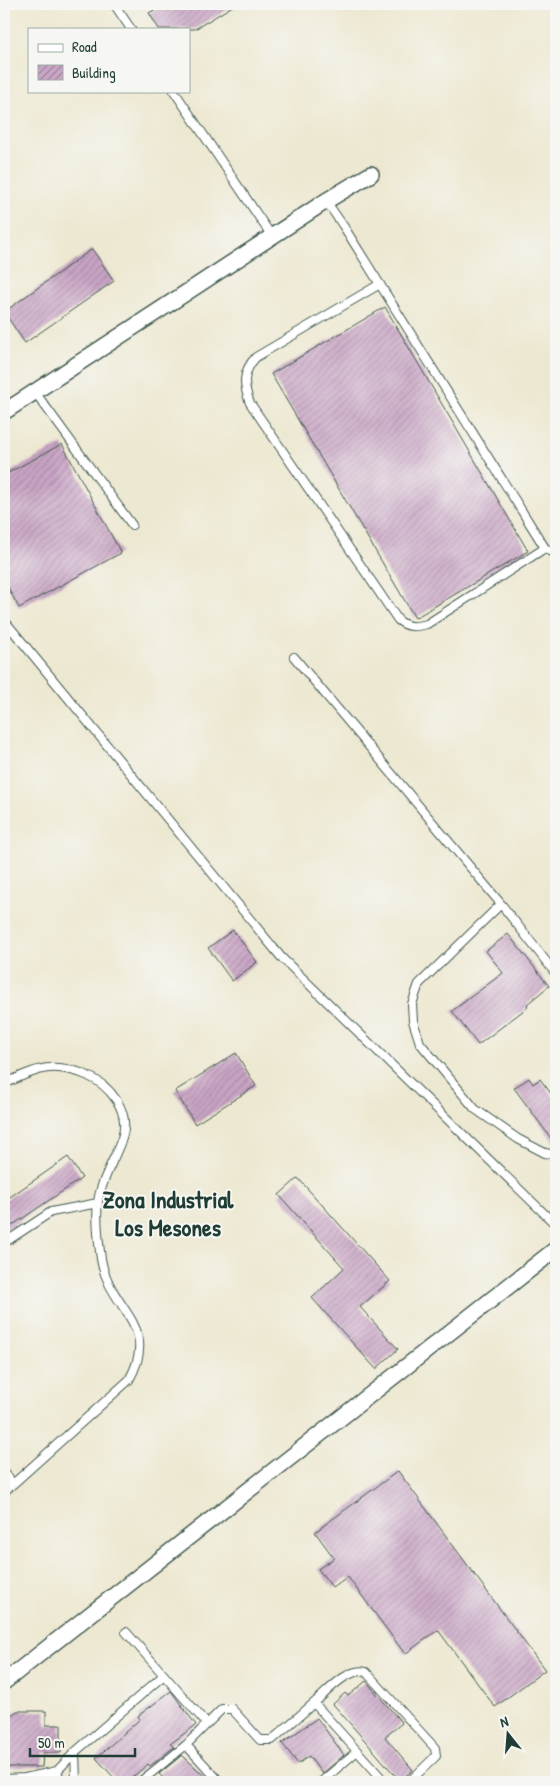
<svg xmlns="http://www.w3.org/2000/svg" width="560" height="1786" viewBox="0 0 560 1786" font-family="'Patrick Hand',sans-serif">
	<defs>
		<pattern id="building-hatch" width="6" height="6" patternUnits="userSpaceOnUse" patternTransform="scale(1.25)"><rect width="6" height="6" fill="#c9a4c5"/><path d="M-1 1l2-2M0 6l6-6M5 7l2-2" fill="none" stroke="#a387a1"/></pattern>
	</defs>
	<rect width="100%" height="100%" fill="#f6f6f2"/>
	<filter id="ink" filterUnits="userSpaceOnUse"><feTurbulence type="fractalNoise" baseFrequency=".02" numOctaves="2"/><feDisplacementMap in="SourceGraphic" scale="10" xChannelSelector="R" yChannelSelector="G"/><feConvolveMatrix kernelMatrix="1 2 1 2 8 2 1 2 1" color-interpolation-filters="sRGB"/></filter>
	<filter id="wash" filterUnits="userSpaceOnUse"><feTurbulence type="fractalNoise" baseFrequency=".0096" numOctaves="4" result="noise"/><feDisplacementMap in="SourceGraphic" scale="20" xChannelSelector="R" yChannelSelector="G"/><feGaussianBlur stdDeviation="1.12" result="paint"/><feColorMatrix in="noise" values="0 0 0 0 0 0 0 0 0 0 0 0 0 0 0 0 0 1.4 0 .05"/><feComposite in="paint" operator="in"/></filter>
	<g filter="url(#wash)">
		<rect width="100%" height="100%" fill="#ede8d1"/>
		<g id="blocks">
			<path fill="url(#building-hatch)" d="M165 4H236L195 29H159L149 13Z
				M92 249 114 281 25 343 4 312Z
				M385 307 528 551 415 618 271 374Z
				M62 444 121 553 19 608 4 580V475Z
				M233 930 257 962 232 981 208 948Z
				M508 934 549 986 527 1004 528 1007 478 1045 452 1011 503 973 486 951Z
				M236 1053 256 1086 195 1124 175 1091Z
				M529 1078 533 1084 540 1079 556 1100V1145L514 1088Z
				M68 1157 82 1178 4 1231V1201Z
				M298 1178 390 1281 360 1307 398 1349 376 1369 312 1298 344 1268 279 1195Z
				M398 1471 545 1670 495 1707 438 1630 405 1654 348 1577 333 1588 318 1569 334 1558 315 1532Z
				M366 1681 402 1723 385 1737 413 1770 400 1781 333 1704 345 1693 348 1696Z
				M171 1691 196 1725 170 1744 174 1747 150 1766 148 1764 127 1782H118L96 1758 140 1719 138 1716Z
				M17 1711H46V1725H61V1753H43L42 1767H4V1720Z
				M317 1718 344 1755 322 1774 309 1756 298 1764 282 1743Z
				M182 1755 211 1782H168L159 1774Z"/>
		</g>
	</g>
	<g filter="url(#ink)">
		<use href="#blocks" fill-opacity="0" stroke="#3e574c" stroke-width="1"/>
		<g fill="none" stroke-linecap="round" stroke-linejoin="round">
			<g stroke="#3e574c" stroke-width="10">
				<path id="service" d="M114 4 131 29
					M174 91 273 238
					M326 201 344 227 545 548 556 554
					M380 284 256 357C242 372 243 385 250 403L398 620C408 628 415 627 427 624L545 548
					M35 392 132 525
					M4 620 281 957 556 1225
					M294 657 501 904 556 974
					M501 904 419 984 412 1004 413 1021 420 1043 475 1109 518 1139 545 1153 556 1155
					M4 1084C36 1069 52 1061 86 1075 110 1085 131 1111 122 1138 115 1159 101 1180 98 1202 96 1217 99 1245 101 1259 109 1310 161 1324 129 1380L4 1492
					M4 1243 51 1212 98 1203
					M4 1472 13 1484
					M126 1632 207 1724
					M314 1703C326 1693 349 1666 366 1672L435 1748 436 1756 409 1782
					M186 1745 220 1782
					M75 1752 76 1782
					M57 1771 61 1782
					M4 1779 25 1778 57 1771 75 1752 164 1675
					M140 1782 186 1745 222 1709H232L260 1740H272L314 1703 385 1782
					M321 1782 356 1752"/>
			</g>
			<g stroke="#3e574c" stroke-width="18">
				<path id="minor" d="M4 412 326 201 371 174
					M4 1682 556 1249"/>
			</g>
			<use href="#service" stroke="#fff" stroke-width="8"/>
			<use href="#minor" stroke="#fff" stroke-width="15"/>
		</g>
	</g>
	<g text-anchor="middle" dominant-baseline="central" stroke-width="4" stroke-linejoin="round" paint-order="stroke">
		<g font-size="24" font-weight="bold" fill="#1f3d34" stroke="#f6f6f2">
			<text x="168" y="1199">Zona Industrial<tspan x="168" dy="28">Los Mesones</tspan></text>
		</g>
	</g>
	<rect width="560" height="1786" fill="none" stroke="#f6f6f2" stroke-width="20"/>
	<rect x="28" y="28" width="162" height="65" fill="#f6f6f2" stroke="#a0aca6"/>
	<rect x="38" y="44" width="25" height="8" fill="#ffffff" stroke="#a0aca6"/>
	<text x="72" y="52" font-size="15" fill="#1f3d34">Road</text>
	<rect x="38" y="65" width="25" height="15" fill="url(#building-hatch)" stroke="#a0aca6"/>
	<text x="72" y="78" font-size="15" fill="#1f3d34">Building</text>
	<g transform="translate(508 1734) rotate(343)" stroke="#f6f6f2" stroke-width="4" paint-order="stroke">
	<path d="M0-4L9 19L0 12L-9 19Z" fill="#1f3d34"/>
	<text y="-8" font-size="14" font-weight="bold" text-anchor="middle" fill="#1f3d34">N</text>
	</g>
	<path d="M30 1748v8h105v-8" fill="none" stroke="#1f3d34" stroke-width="2.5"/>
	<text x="38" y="1748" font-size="15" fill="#1f3d34" stroke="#f6f6f2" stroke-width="4" paint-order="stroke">50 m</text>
</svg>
